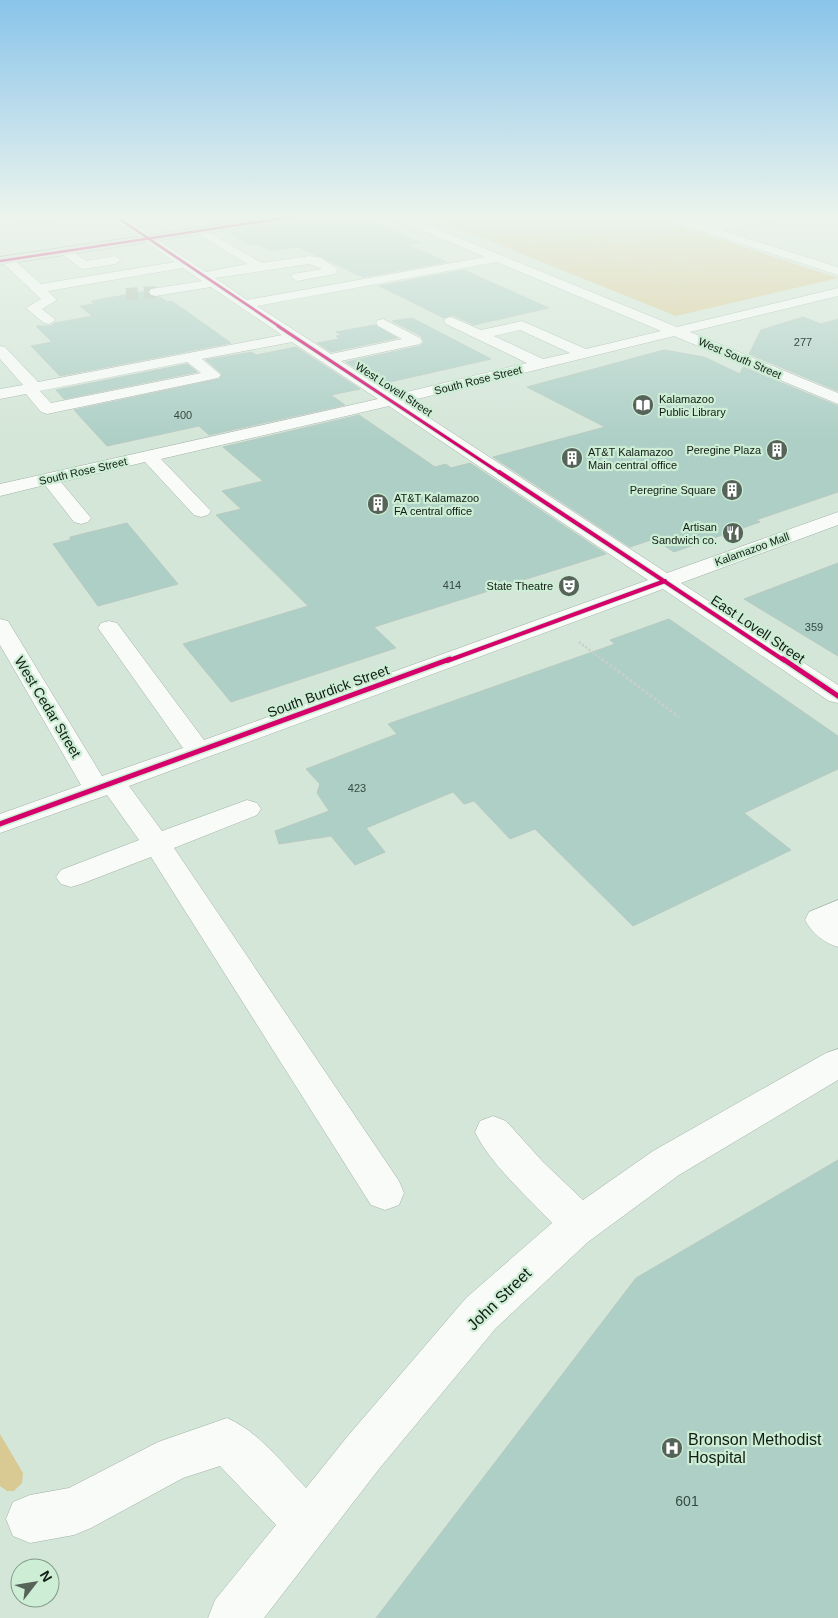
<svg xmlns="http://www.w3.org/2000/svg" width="838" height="1618" viewBox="0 0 838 1618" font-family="Helvetica,sans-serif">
	<rect width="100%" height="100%" fill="#d4e6d8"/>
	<path fill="#d9c993" d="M423 214H642L838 278 676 316Z
		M0 1434 23 1473 22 1483 14 1491H7L0 1486Z"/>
	<path fill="#adcfc6" stroke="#b9c9c2" d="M194 214H282L212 224Z
		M318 214H374L375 222 421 243 409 245 447 262 363 277 298 247 271 251 258 244 250 245 227 232 311 219Z
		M464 270 549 308 474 325 452 315 444 318 379 286Z
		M147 291 151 297H160L167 302 172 301 231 343 60 376 31 346 52 342 36 326H50L55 323 92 316 80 306 94 304 91 301Z
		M803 317 821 324 838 319V391L749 354 761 330Z
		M412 318 491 359 381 384 346 362 420 346 424 342 421 336 392 321Z
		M375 325 397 338 331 352 317 343 339 339 336 336 342 335 336 332Z
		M296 347 360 389 331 395 345 405 209 435 199 426 107 446 74 410 219 379 222 374 206 360 252 352 256 355Z
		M664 350 704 357 740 374 743 367 838 406V492L756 520 760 522 674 552 654 539 630 547 493 457 605 427 527 387Z
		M187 364 197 372 64 399 56 390Z
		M359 415 435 467 446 464 451 468 470 463 606 554 374 627 396 648 231 702 183 644 308 606 216 515 241 509 222 491 263 481 223 447Z
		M127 523 178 584 98 606 53 544 70 540V537Z
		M838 563V656L744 599Z
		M669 619 838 736V769L744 813 791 850 633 926 535 829 510 839 474 801 464 804 453 792 366 828 385 852 355 865 331 836 279 844 275 831 329 811 317 793 320 784 306 769 397 734 388 724 615 644 610 640Z
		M838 1160V1618H376L636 1278Z"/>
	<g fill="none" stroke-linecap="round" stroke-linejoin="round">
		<path stroke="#adbeb1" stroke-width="12" stroke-dasharray="12 6" stroke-linecap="butt" d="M126 294 156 292"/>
		<g stroke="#a1b0a5" stroke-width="1">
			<path id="minor" d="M38 214H64L59 217 0 225V219Z
				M107 214H119L206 272 247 264 197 233 195 231 197 229 201 228 262 263 309 256 321 258 338 269 335 274 297 281 291 277 293 274 322 269 309 264 215 278 247 300 485 257 388 216 387 214H400L677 327 838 288V296L690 332 838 393V404L674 336 405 402 667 573 838 512V525L681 583 838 685V703L829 701 663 589 129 786 162 831 247 800 257 803 261 809 257 815 174 848 399 1181 404 1193 399 1205 385 1210 371 1205 151 857 81 884 71 887 61 884 56 877 61 870 139 840 107 795 0 833V814L81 785 0 645V619L8 621 11 626 102 776 183 748 98 628 101 623 109 621 117 623 204 740 648 580 389 406 161 459 211 511 208 515 201 517 194 515 145 462 61 482 91 518 88 522 81 524 74 522 45 485 0 496V484L378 399 292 342 202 359 221 375 218 378 47 414 41 412 26 394 0 399V389L23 385 0 359V346L5 347 38 382 282 335 211 287 156 296 151 295 149 292 151 289 202 281 183 268 48 291 57 300 42 309 56 320 49 324 44 323 26 308 41 299 3 263 1 260 3 257H11L41 284 175 262ZM497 262 661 331 586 349 522 321 481 330 451 317 446 318 444 321 446 324 527 363 394 395 341 361 420 344 422 341 420 338 383 319 378 320 376 323 378 326 402 339 331 354 257 306ZM520 330 570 353 543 359 494 336ZM187 362 201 373 51 403 40 391Z
				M654 214H669L707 225 770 214H790L785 217 720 230 838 267V275L655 216Z
				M66 247 86 261 115 256 121 260 115 264 84 269 80 268 62 254 60 251 62 248Z
				M838 900V947C824 943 812 933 805 920L809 912Z
				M838 1049V1080L679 1175 588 1242 496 1328 379 1469 264 1618H208L215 1600 276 1525 220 1466 183 1478 91 1528 74 1535 30 1543 13 1536 6 1519 13 1502 30 1495 69 1488 158 1442 227 1418C259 1432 282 1463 306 1488L347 1437 466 1298 552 1223C528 1197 490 1164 475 1132L480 1121 493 1116 506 1121 543 1162 583 1200 653 1151 826 1053Z"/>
		</g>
		<g stroke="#8a9580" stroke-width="1">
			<path id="major" d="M292 214H316L311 217 0 265V257Z"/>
		</g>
		<path stroke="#c9ceca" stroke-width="1" stroke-dasharray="1 1" stroke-linecap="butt" d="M500 214 637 266
			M522 214 549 215
			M547 214 709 271
			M555 215 636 220
			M508 238 519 214
			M527 244 637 224
			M553 254 650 235
			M575 262 776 277
			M648 270 678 281
			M676 306 680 245"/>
		<path stroke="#c9ceca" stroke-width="2.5" stroke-dasharray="2 2" stroke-linecap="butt" d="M579 642 604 661"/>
		<path stroke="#c9ceca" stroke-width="3" stroke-dasharray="2.5 2.5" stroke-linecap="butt" d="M602 659 679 717"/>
		<use href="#minor" fill="#f9fbf9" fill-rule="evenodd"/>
		<use href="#major" fill="#daded4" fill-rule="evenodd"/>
		<g stroke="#cdedd5" stroke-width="4">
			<path id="cycleway-far3" d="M112 214 280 327
				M0 261 311 214"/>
		</g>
		<g stroke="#cdedd5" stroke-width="5">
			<path id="cycleway-far2" d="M278 326 500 473"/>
		</g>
		<g stroke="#cdedd5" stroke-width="6">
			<path id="cycleway-far1" d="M499 472 785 661
				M447 661 665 581"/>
		</g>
		<g stroke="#cdedd5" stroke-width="8">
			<path id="cycleway" d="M783 659 838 696
				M0 824 450 659"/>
		</g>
		<use href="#cycleway-far3" stroke="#d6006c" stroke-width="2.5"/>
		<use href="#cycleway-far2" stroke="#d6006c" stroke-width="3"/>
		<use href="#cycleway-far1" stroke="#d6006c" stroke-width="4"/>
		<use href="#cycleway" stroke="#d6006c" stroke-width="5"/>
	</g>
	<linearGradient id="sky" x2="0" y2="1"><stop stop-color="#89c4ea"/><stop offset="0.49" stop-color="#ecf4ed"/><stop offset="1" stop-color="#ecf4ed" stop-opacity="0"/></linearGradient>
	<rect width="838" height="440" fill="url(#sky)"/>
	<defs>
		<g id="library-disc" transform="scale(1.125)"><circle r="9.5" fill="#556359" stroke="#cdedd5"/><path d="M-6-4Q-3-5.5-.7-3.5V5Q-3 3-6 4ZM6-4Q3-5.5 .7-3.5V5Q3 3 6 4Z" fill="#fff"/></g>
		<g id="building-disc" transform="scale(1.125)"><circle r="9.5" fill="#556359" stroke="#cdedd5"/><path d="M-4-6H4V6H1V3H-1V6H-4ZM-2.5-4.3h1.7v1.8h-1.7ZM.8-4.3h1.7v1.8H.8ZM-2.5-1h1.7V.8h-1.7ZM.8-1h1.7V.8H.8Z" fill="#fff"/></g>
		<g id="restaurant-disc" transform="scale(1.125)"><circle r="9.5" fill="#556359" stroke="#cdedd5"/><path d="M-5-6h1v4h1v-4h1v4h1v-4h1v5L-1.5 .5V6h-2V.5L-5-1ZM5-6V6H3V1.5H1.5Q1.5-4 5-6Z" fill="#fff"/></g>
		<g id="theatre-disc" transform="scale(1.125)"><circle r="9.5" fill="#556359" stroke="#cdedd5"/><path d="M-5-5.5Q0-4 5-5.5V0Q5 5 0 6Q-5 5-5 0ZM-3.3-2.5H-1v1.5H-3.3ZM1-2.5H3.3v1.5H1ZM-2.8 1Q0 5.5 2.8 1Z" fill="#fff"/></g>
		<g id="hospital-disc" transform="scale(1.125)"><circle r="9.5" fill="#556359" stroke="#cdedd5"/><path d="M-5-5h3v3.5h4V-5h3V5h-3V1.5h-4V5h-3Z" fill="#fff"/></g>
	</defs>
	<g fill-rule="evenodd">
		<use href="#library-disc" x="643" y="405"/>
		<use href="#building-disc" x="777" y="450"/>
		<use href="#building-disc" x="572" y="458"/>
		<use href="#building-disc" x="732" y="490"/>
		<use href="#building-disc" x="378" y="504"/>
		<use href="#restaurant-disc" x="733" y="533"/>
		<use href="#theatre-disc" x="569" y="586"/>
		<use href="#hospital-disc" x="672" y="1448"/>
	</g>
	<g text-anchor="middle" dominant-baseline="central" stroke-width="4.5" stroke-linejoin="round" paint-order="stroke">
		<g font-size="11" fill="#384a40">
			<text x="803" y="342">277</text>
			<text x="183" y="415">400</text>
			<text x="452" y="585">414</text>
			<text x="814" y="627">359</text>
			<text x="357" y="788">423</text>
		</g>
		<g font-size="11" fill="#111d14" stroke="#cdedd5">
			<text transform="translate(740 358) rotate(23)">West South Street</text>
			<text transform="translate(478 380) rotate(-14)">South Rose Street</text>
			<text transform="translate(394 389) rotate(33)">West Lovell Street</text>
			<text transform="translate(83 471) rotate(-13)">South Rose Street</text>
			<text transform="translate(752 549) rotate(-20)">Kalamazoo Mall</text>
		</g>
		<g font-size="11" fill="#111d14" stroke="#cdedd5" text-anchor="end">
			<text x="659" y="399" text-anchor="start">Kalamazoo<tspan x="659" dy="13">Public Library</tspan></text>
			<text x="761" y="450">Peregine Plaza</text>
			<text x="588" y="452" text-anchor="start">AT&amp;T Kalamazoo<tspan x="588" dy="13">Main central office</tspan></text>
			<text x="716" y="490">Peregrine Square</text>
			<text x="394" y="498" text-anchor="start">AT&amp;T Kalamazoo<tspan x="394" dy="13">FA central office</tspan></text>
			<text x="717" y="527">Artisan<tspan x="717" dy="13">Sandwich co.</tspan></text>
			<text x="553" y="586">State Theatre</text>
		</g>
		<g font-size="14" fill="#111d14" stroke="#cdedd5">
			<text transform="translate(758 629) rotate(34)">East Lovell Street</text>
			<text transform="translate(328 691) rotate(-20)">South Burdick Street</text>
			<text transform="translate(48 707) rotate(59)">West Cedar Street</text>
		</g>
		<g font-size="14" fill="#384a40">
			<text x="687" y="1501">601</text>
		</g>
		<g font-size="16" fill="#111d14" stroke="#cdedd5">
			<text transform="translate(499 1299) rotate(-44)">John Street</text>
		</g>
		<g font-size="16" fill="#111d14" stroke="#cdedd5" text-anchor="start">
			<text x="688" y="1439">Bronson Methodist<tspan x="688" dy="18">Hospital</tspan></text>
		</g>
	</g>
	<g transform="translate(35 1583) rotate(59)"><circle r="24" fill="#cdedd5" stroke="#829a88"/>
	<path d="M0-4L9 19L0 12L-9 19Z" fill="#556359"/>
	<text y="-8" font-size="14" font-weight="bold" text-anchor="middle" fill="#111d14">N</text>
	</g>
</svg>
